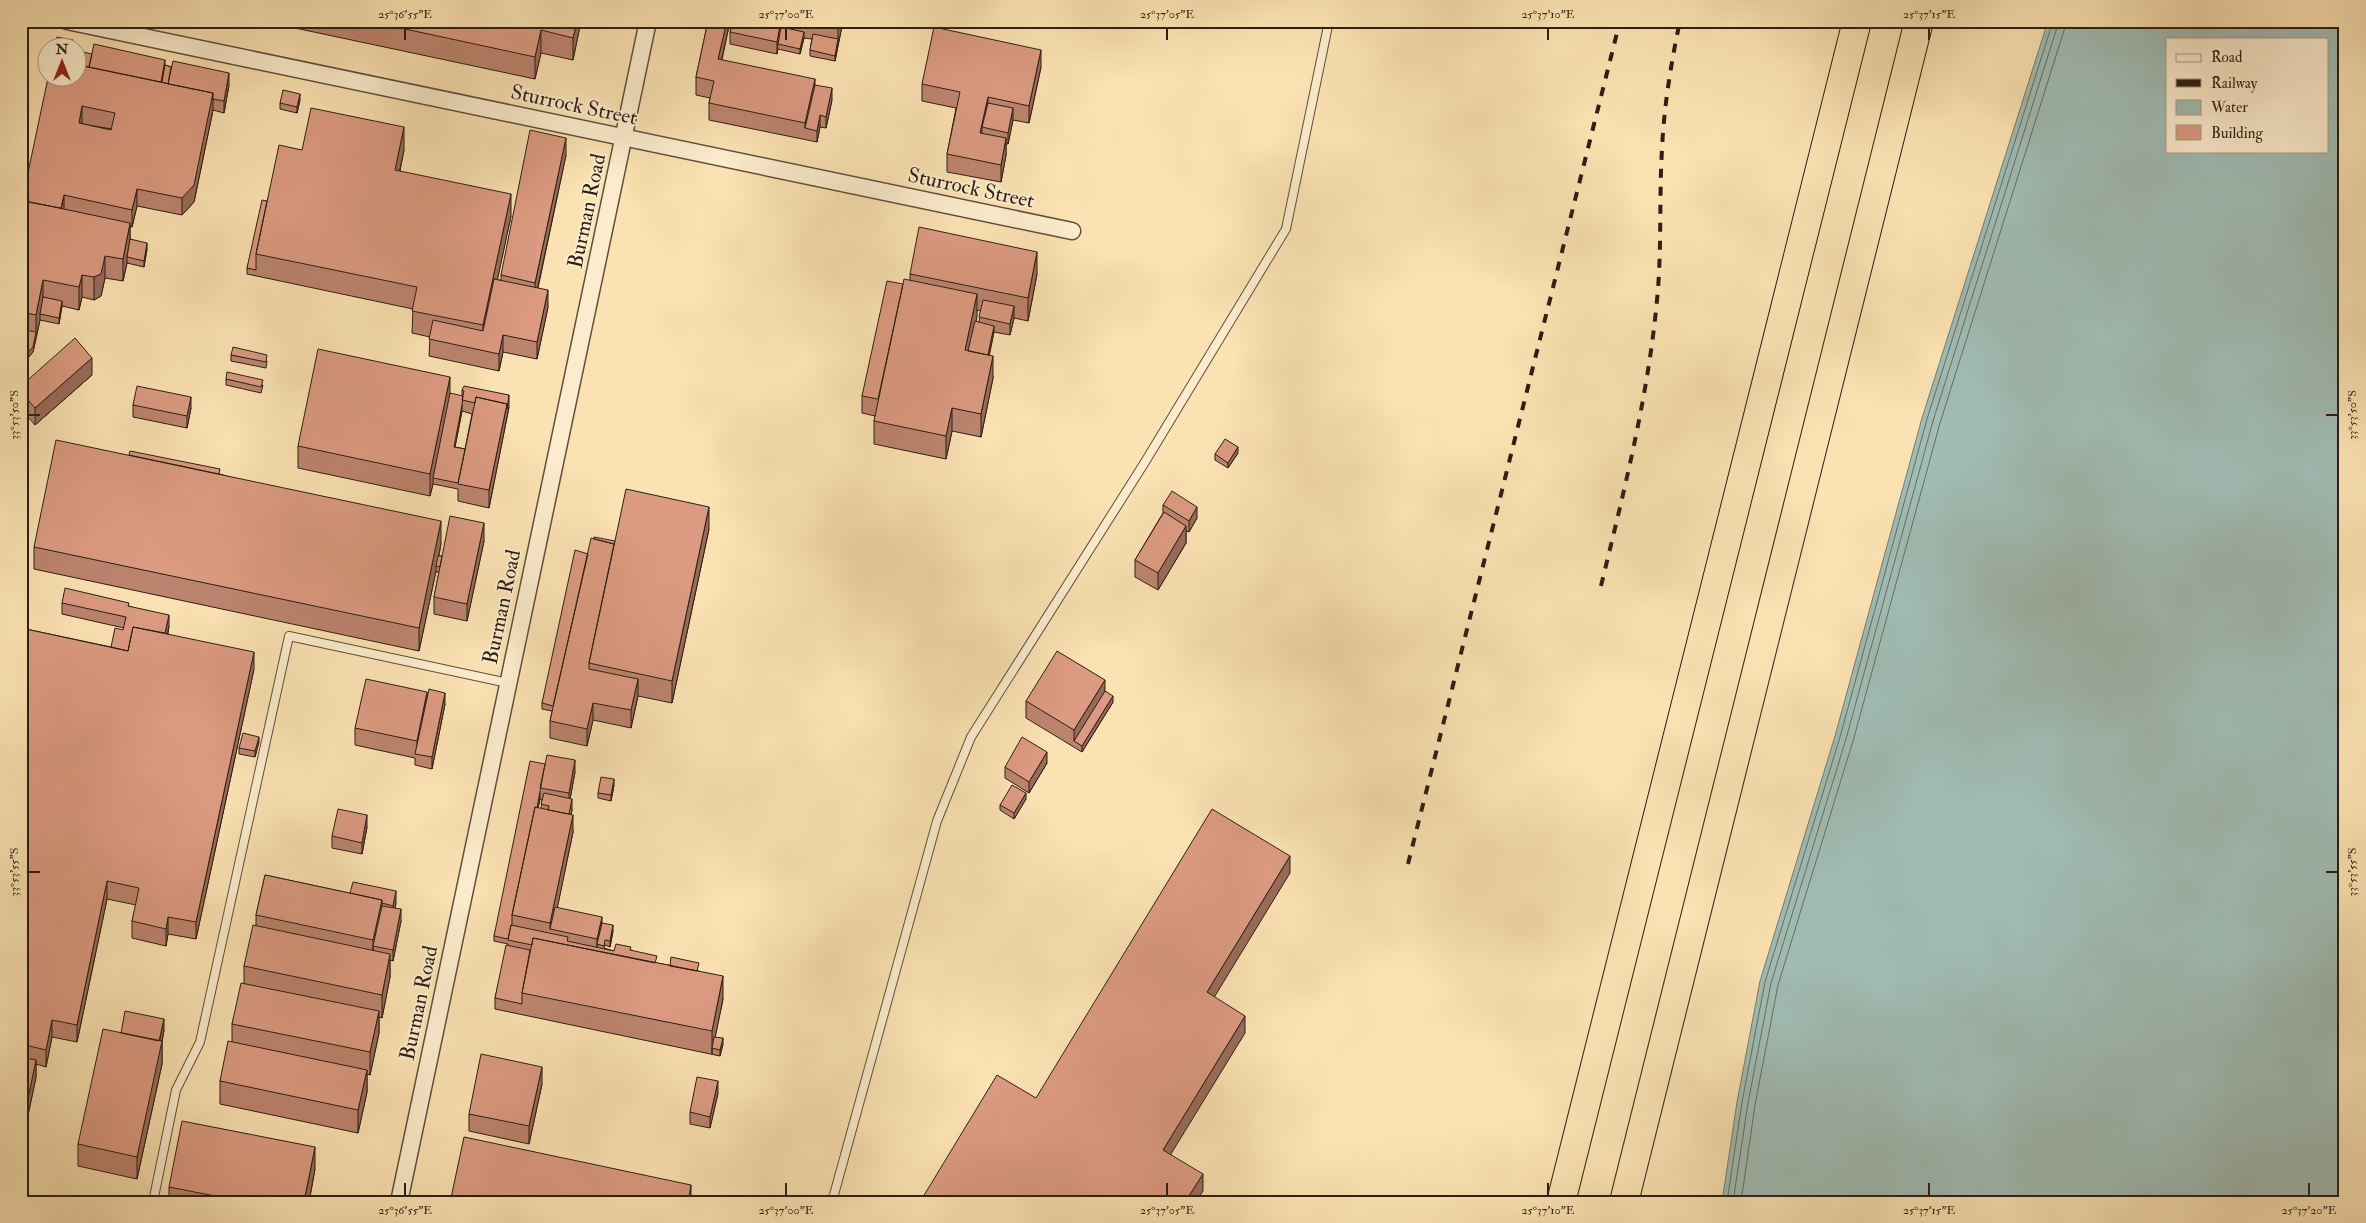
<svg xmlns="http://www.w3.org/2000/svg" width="2366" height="1223" viewBox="0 0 2366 1223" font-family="'IM FELL Double Pica',serif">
	<rect width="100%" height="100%" fill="#fbe2b2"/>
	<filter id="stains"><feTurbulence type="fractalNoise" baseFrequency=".004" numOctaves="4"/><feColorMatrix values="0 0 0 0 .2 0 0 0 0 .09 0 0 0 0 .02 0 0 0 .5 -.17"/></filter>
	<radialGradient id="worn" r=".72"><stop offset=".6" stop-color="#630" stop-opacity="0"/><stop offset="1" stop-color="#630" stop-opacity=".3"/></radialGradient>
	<path fill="#a0bcb4" stroke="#727d74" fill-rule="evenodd" d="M2048 21H2345V1202H1722L1737 1102 1760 981 1835 736 1922 418ZM2167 39H2327V151H2167Z"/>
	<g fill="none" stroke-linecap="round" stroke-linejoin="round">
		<path stroke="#666d64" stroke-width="1" d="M1727 1202 1742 1102 1765 982 1840 737 1927 419 2053 21
			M1733 1202 1748 1103 1771 983 1846 739 1933 421 2059 21
			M1741 1202 1755 1105 1778 985 1853 741 1940 423 2067 21"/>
		<g stroke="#604f3c" stroke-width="10">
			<path id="service" d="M153 1202 176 1090 200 1042 289 636 508 683
				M832 1202 937 821 971 737 1145 462 1286 229 1329 21"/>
		</g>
		<g stroke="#604f3c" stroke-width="19">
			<path id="minor" d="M67 21 1072 231
				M399 1202 648 21"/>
		</g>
		<g stroke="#2d1e14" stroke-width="30">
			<path id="motorway" d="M1561 1202 1857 21
				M1624 1202 1919 21"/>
		</g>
		<use href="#service" stroke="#fceccd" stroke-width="8"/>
		<use href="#minor" stroke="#fceccd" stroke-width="16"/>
		<use href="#motorway" stroke="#fbe2b2" stroke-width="28"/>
		<path stroke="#2d1e14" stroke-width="4" stroke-dasharray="9 9" stroke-linecap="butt" d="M1601 586C1624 491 1648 397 1657 300 1662 250 1659 199 1662 149 1664 106 1671 63 1680 21
			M1408 864 1620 21"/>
	</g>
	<path fill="#bc846f" stroke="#2d1e14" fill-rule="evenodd" d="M262 21H581L573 60 541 53 535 79Z
		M708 21H730L722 60 815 85 832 100 826 128 820 127 817 142 709 120V103L710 98 696 95V77Z
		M733 21H843L835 61 810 56V50L812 39 804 38 800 54 778 49 777 54 730 44V32Z
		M92 54 165 65 229 85 224 113 213 110 194 202 182 215 137 206 132 227H130V239L147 249 144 267 127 263 123 281 105 278 101 296 94 300 82 297 79 310 62 306 59 324 40 320 33 352 26 360 21 359V200L22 201ZM82 124 112 129 111 130Z
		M1041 67 1029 123 1013 120 1008 144H1006V155L1001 182 947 172V154L956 108 922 101V84Z
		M300 100 297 113 280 109V103Z
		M302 150H404L400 171 511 216 497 280H501V275L566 155 538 288 548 307 537 359 503 352 499 371 429 356 430 337 412 333 413 309 247 274V268L267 201Z
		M910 274H1037L1028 321 1014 318 1010 335 994 332 989 355 993 378 981 437 952 431 946 459 874 444V421L875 416 862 413V396L903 284 910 280ZM977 310 981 311 979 322H976Z
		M231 355 267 361 266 368 231 361Z
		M92 375 35 425 21 409V386Z
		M226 379 263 385 261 393 226 385Z
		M462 390 509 407 489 508 458 501V489L433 484 430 496 298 468V446L462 396ZM462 411 472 414 465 449 455 447Z
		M133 405 191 408 187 428 133 417Z
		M1238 453 1228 468 1215 460V454Z
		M220 474 441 543 439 556H442L484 541 467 621 434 614V597L439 572H436V571L419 651 34 569V547Z
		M1163 505 1197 518 1189 532 1186 531V543L1158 590 1135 577V560L1163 513Z
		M709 529 672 703 638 696 631 728 593 720 587 746 550 738V721L552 711 542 709V703L588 554 615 541Z
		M62 603 129 606 169 626 168 634 254 669 196 939 168 934 166 946 132 938V921L136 905 107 899 77 1042 52 1037 46 1067 36 1064V1077L21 1149V628L111 647 123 630 124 628 62 614Z
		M1105 691 1113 702 1082 752 1026 718V701Z
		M427 697 445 704 432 769 415 765V758L355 745V728Z
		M259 742 255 757 239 754V748Z
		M1047 763 1029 793 1005 778V767Z
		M545 764 575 772 570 799 572 810 571 815 573 832 557 908 602 923 613 931 610 947 605 945 604 948 614 951 631 950 657 963 699 971 723 999 715 1037 723 1044 720 1056 495 1009V998L508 944 494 941V936ZM540 799 542 800 541 809 538 808Z
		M614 785 611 801 598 798V793Z
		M1026 799 1014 819 1000 810V805Z
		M367 827 362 854 332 848V836Z
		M265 875 396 903 395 908 401 921 393 961 390 960V977L382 1018 379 1017V1033L370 1075 367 1074V1092L358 1133 220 1104V1081L232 1042V1024L244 984V966L256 925V915Z
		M164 1030 162 1042V1064L137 1179 78 1166V1144L121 1033Z
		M542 1084 529 1144 469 1131V1114Z
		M718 1093 710 1128 690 1124V1112Z
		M315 1169 309 1202H169V1187Z
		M451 1198 691 1202H451Z"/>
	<path fill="#996c5a" stroke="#2d1e14" d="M577 21H581L573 60V38Z
		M727 21H730L718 76V59Z
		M781 21V33L778 44 777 54V42Z
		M839 21H843L835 61V56L838 39V28Z
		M541 30V53L535 79V57Z
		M804 32V38L800 54V49Z
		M1041 50V67L1029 123V106Z
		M165 60V71L159 88Z
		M229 73V85L224 113V101Z
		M815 79V96L805 128V123Z
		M832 88V100L826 128V117Z
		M213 93V110L194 202 182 215V198Z
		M300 94V100L297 113V107Z
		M988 97V114L982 127V139L980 133Z
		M82 106V124L79 140V123Z
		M1013 108V120L1008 144V133Z
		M820 115V127L817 142V131Z
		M404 127V150L395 192V170Z
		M566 138V155L535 300V283Z
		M1006 138V155L1001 182V165Z
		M137 189V206L132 227V210Z
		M511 194V216L483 348V325Z
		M64 195V212L60 214Z
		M130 223V245L127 257V263L123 281V259Z
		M147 243V249L144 267V261Z
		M1037 252V274L1028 321V298Z
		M105 256V278L101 296 94 300V277Z
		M82 275V297L79 310V287Z
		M43 280V302L40 314V320L33 352 26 360V354L36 332V315Z
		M548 290V307L537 359V342Z
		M977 294V317L966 367 965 350Z
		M62 301V306L59 324V318Z
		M1014 306V318L1010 335V324Z
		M994 326V332L985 377V371Z
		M503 335V352L499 371V354Z
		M993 356V378L981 437V414Z
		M92 358V375L35 425V408Z
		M450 377V399L433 478V484L430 496V474Z
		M509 395V407L489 508V490L507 404Z
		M191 397V408L187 428V416Z
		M462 405V411L454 452V447Z
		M952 408V431L946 459V436Z
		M1238 447V453L1228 468V463Z
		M709 507V529L672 703V681Z
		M1197 507V518L1189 532V521Z
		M441 521V543L437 566H436V571L419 651V628Z
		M484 523V541L467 621V604Z
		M1186 526V543L1158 590V573Z
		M169 615V626L164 650V638Z
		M254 652V669L196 939V922Z
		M638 679V696L631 728V710Z
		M1105 680V697L1074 741V730Z
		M427 692V709L417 754V741Z
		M445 693V704L432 769V757Z
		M1113 696V702L1082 752V746Z
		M593 703V720L587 746V729Z
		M259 737V742L255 757V751Z
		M1047 752V763L1029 793V782Z
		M575 760V772L569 805V793Z
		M614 779V785L611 801V795Z
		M540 793V799L515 916Z
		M1026 793V799L1014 819V813Z
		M572 799V810L568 829V817Z
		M367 815V827L362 854V843Z
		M573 815V832L553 929H550V923Z
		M1290 856V873L1207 1009V992Z
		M107 881V899L77 1042V1025Z
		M396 891V903L393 917V906Z
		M382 900V917L373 946V957V940Z
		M401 909V921L393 961V950Z
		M168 917V934L166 946V929Z
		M602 917V929L597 944V950V939Z
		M613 925V931L610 947V941Z
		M390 954V977L382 1018V995Z
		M723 976V999L713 1048H712V1054V1031Z
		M379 1011V1033L370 1075V1052Z
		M1245 1016V1033L1163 1167V1150Z
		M164 1019V1030L162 1042V1064L137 1179V1157Z
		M52 1020V1037L46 1067V1050Z
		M723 1038V1044L720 1056V1050Z
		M36 1060V1077L21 1149V1132Z
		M542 1067V1084L529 1144V1126Z
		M367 1070V1092L358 1133V1110Z
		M718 1081V1093L710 1128V1117Z
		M315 1147V1169L309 1202H304Z
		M1203 1174V1191L1196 1202H1185Z
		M691 1185V1202H688Z"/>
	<path fill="#db9a81" stroke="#2d1e14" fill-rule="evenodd" d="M368 21H577L573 38 541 30 535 57Z
		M708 21H727L718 59 815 79 805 123 709 103 714 81 696 77Z
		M733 21H781L777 42 730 32Z
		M807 21H839L838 28Z
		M781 27 804 32 800 49 778 44Z
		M934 27 1041 50 1029 106 988 97 980 133 1006 138 1001 165 947 154 960 92 922 84Z
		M813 34 838 39 835 56 810 50Z
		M57 37 73 40 71 48H55Z
		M94 44 165 60 161 82 89 67Z
		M78 51 92 54 89 67 78 65Z
		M173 61 229 73 224 101 213 99V93L168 84Z
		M78 65 213 93 194 185 182 198 137 189 132 210 64 195 61 208 22 201 48 78H78ZM82 106 115 113 111 130 79 123Z
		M165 65 171 67 168 84 162 82Z
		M815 85 832 88 826 117 820 115 817 131 805 128Z
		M283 90 300 94 297 107 280 103Z
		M988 103 1013 108 1008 133 982 127Z
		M311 108 404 127 395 170 511 194 483 325 412 311 417 287 256 254 279 145 302 150Z
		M530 130 566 138 535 283 501 275Z
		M21 200 130 223 123 259 105 256 101 274 94 277 82 275 79 287 43 280 36 315 21 312Z
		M262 200 267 201 256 254V270L247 268Z
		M919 227 1037 252 1028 298 910 274Z
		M130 239 147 243 144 261 127 257Z
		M494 279 548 290 537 342 503 335 499 354 429 339 433 320 483 331Z
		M904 279 977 294 965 350 993 356 981 414 952 408 946 436 874 421Z
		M887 281 903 284 878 399 862 396Z
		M43 297 62 301 59 318 40 314Z
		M983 300 1014 306 1010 324 979 317Z
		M975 321 994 326 988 355 968 351Z
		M21 329 36 332 33 347 26 354 21 353Z
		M75 338 92 358 35 408 21 392V386Z
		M233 347 267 355 266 362 231 355Z
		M318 349 450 377 430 474 298 446Z
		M227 372 263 380 261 387 226 379Z
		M137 386 191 397 187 416 133 405Z
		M464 386 509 395 507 409V404L476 397 475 403 462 400 464 391 462 390Z
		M450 393 463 396 462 405 454 447 465 449 458 483 433 478Z
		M476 397 507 404 489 490 458 484Z
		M1225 439 1238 447 1228 463 1215 454Z
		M56 440 441 521 419 628 34 547Z
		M130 451 220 469 219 474 129 455Z
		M626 489 709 507 672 681 589 663Z
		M1172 491 1197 507 1189 521 1163 505Z
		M1164 512 1186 526 1158 573 1135 560Z
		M450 516 484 523 467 604 434 597Z
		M594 537 615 541 614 544 594 539Z
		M591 538 614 544 589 663V669L638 679 631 710 593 703 587 729 550 721Z
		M575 550 588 554 553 706 542 703Z
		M438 556H442L440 567 436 566Z
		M65 588 129 603 128 606 169 615 165 633 133 627 128 651 111 647 115 628 123 630 126 617 62 603Z
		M133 627 254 652 196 922 168 917 166 929 132 921 139 888 107 881 77 1025 52 1020 46 1050 21 1044V628L128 651Z
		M1057 651 1105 680 1074 730 1026 701Z
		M366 679 427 692 417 741 355 728Z
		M429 689 445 693 432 757 415 754Z
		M1105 691 1113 696 1082 746 1074 741Z
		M243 733 259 737 255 751 239 748Z
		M1022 737 1047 752 1029 782 1005 767Z
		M547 755 575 760 569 793 540 788Z
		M530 761 545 764 537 808 535 807 512 915V925H511L508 939 494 936Z
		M601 777 614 779 611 795 598 793Z
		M1012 785 1026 793 1014 813 1000 805Z
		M544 793 572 799 569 814 548 810 549 806 541 804Z
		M535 807 573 815 550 923 512 915Z
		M338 809 367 815 362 843 332 836Z
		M1212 809 1290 856 1207 992 1245 1016 1163 1150 1203 1174 1185 1202H920L997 1075 1036 1098Z
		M265 875 382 900 373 940 256 915Z
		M353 882 396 891 393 906 382 903V900L350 893Z
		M382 906 401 909 393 950 373 946Z
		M555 907 602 917 597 939 550 929Z
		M602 923 613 925 610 941 605 940 604 946 597 944Z
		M253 925 390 954 382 995 244 966Z
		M511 925 568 937 567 941 614 951 616 944 631 947 630 950 657 956 655 963 533 938 532 945 508 940Z
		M533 938 723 976 712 1031 522 993Z
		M506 945 530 950 522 993V1004L495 998Z
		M671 957 699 963 697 971 670 966Z
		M241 983 379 1011 370 1052 232 1024Z
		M125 1011 164 1019 159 1041 121 1033Z
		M103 1029 162 1041 137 1157 78 1144Z
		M714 1037 723 1038 720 1050 712 1048Z
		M228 1041 367 1070 358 1110 220 1081Z
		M481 1054 542 1067 529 1126 469 1114Z
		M21 1057 36 1060 21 1132Z
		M697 1077 718 1081 710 1117 690 1112Z
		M182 1121 315 1147 304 1202H246L169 1187Z
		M464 1137 691 1185 688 1202H467L451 1198Z"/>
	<path fill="none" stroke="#2d1e14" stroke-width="2" d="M405 28V40M786 28V40M1167 28V40M1548 28V40M1929 28V40M28 415H40M2326 415H2338M28 872H40M2326 872H2338M405 1183V1196M786 1183V1196M1167 1183V1196M1548 1183V1196M1929 1183V1196M2309 1183V1196"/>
	<g text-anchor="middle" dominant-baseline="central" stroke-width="4" stroke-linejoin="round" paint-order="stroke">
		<g font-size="21" fill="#2d1e14" stroke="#fceccd">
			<text transform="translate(574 105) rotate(12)">Sturrock Street</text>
			<text transform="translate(971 188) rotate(12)">Sturrock Street</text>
			<text transform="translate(587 211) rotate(-78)">Burman Road</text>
			<text transform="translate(502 607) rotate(-78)">Burman Road</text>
			<text transform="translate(419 1003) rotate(-78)">Burman Road</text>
		</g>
	</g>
	<rect width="2366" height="1223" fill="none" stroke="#fbe2b2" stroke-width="55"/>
	<rect x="2166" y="38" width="162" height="115" fill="#fceccd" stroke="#a99a83"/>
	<rect x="2176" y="54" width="25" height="8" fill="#fceccd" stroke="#a99a83"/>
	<text x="2211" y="62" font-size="15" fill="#2d1e14">Road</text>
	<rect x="2176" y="79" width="25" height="8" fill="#2d1e14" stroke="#a99a83"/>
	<text x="2211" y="88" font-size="15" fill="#2d1e14">Railway</text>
	<rect x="2176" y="100" width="25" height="15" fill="#a0bcb4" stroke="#a99a83"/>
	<text x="2211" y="112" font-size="15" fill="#2d1e14">Water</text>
	<rect x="2176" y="125" width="25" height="15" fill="#db9a81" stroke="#a99a83"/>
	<text x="2211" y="138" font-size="15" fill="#2d1e14">Building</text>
	<g transform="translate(62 62)"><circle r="24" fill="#fceccd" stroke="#a99a83"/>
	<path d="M0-4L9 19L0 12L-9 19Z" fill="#8f2418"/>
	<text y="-8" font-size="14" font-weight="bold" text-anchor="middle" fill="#2d1e14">N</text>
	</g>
	<rect x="28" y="28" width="2310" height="1168" fill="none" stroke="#2d1e14" stroke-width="2"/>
	<g font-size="12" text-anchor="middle" fill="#2d1e14">
		<text x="405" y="18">25°36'55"E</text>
		<text x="786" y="18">25°37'00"E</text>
		<text x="1167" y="18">25°37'05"E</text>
		<text x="1548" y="18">25°37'10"E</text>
		<text x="1929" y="18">25°37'15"E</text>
		<text transform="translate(14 415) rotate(-90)" y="4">33°53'50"S</text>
		<text transform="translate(2352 415) rotate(-90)" y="4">33°53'50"S</text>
		<text transform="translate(14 872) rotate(-90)" y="4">33°53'55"S</text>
		<text transform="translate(2352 872) rotate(-90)" y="4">33°53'55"S</text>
		<text x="405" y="1214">25°36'55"E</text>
		<text x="786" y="1214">25°37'00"E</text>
		<text x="1167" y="1214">25°37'05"E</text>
		<text x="1548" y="1214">25°37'10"E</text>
		<text x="1929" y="1214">25°37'15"E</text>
		<text x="2309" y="1214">25°37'20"E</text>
	</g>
	<rect width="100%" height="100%" filter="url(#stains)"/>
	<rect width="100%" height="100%" fill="url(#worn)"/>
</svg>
